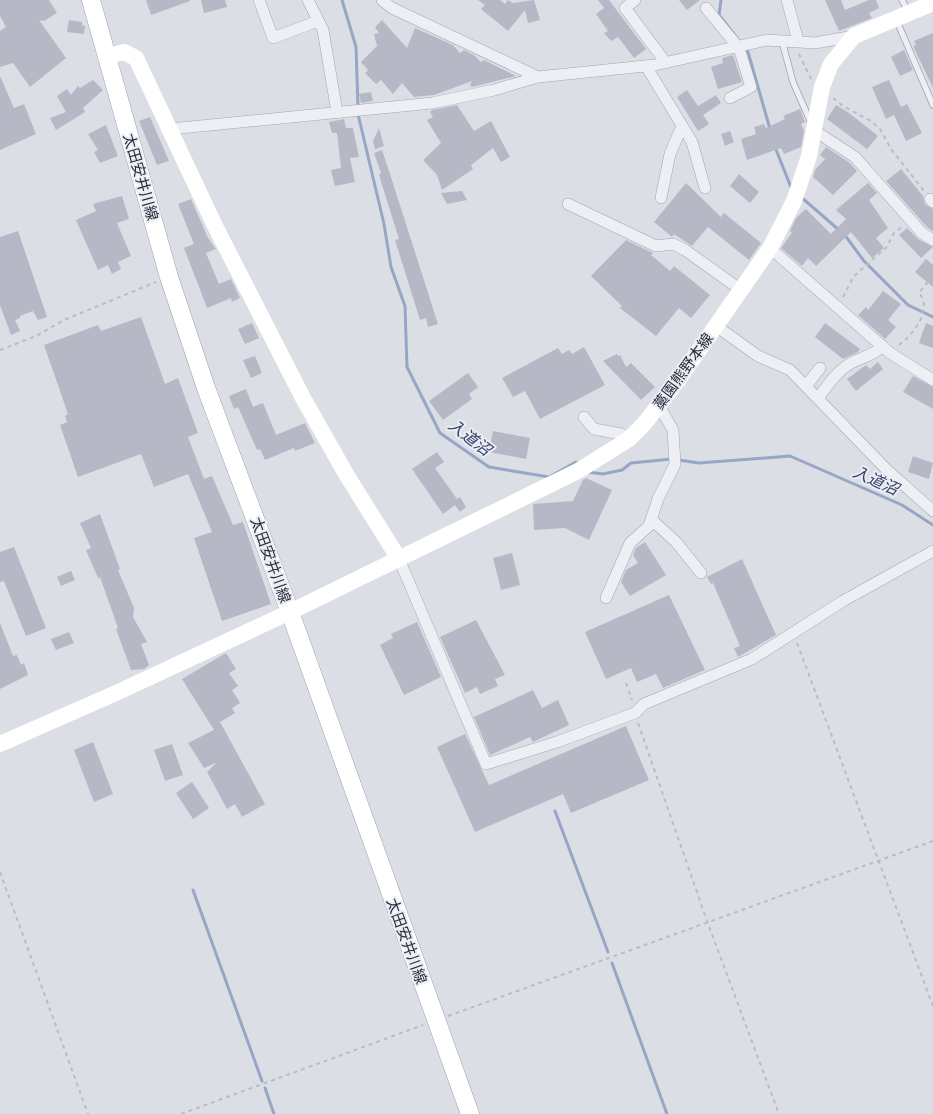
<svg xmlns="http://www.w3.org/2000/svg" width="933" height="1114" viewBox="0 0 933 1114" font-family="Manrope,'Noto Sans JP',sans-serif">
	<rect width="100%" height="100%" fill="#dcdee5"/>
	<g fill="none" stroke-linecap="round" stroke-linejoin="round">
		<path stroke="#97a6c5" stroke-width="3" d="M342 0 356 47 358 107
			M721 0 719 15 748 52 770 129
			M358 114 384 224 391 267 405 306 407 367 440 433 489 467 549 477 576 462 579 465
			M775 147 792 190
			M801 197 839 230
			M844 234 864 261 908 305 933 317
			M587 472 603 474 622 470 631 463 672 459 699 463 790 456 902 505 933 525
			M555 811 608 952
			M193 890 262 1081
			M612 963 667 1114
			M265 1088 274 1114"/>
	</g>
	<path fill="#b6b9c5" d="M0 0H49L57 13 44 21 39 20 66 58 30 87 13 63 0 67V31L6 27 0 16Z
		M146 0H190V1L151 15Z
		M201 0H225L227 7 204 13Z
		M478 0H500L505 4 508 0 513 3 534 0 540 20 528 23 525 10 508 31 481 9 485 5Z
		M598 0H609L646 49 634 58 618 37 611 41 604 33 608 31 596 14 604 8Z
		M679 0H700L687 10Z
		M825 0H841L845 10 869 0H876L879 8 869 13 872 18 839 31Z
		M69 20 82 22V25L85 26 84 34 67 32Z
		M382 20 407 48 415 28 453 45 460 53 464 50 474 55 481 62 484 60 516 76 472 87 470 85 472 81 434 95 414 97 402 83 393 94 381 80 376 84 365 73 368 70 361 62 377 46 374 34 379 33 375 27Z
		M933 33V88L913 46 916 45 914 41Z
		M904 50 913 70 900 76 891 57Z
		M733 55 742 82 718 89 711 67 723 63 722 58Z
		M0 76 14 108 24 104 36 134 0 150Z
		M93 80 103 90 83 108 85 112 56 130 50 118 66 112 57 96 67 89 71 95 78 86 80 88Z
		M889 80 901 107 907 104 922 133 906 141 894 115 886 119 872 87Z
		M687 90 698 106 716 95 721 103 703 115 709 124 698 131 677 97Z
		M371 92 373 101 361 103 359 94Z
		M457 105 474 131 491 121 510 157 501 162 493 148 471 165 473 169 442 190 437 175 423 160 441 143 427 120 433 117 430 112 432 110Z
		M836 105 849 113 878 136 867 149 827 119Z
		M800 109 805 122 801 124 804 131 801 147 784 154 781 148 747 160 741 139 756 134 754 127 764 124 766 128 785 119 783 116Z
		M150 117 169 161 157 165 139 121Z
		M344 119 346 128H353L359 157 350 158 355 182 335 186 331 170 341 168 337 133H332L329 122Z
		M106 125 118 156 100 163 94 152 98 150 88 134Z
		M379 128 384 146 375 149 373 141Z
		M730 131 734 142 725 146 721 134Z
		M826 147 850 163 857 171 833 195 813 177 815 170 825 159 820 155Z
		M382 150 390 174 438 324 428 327 426 318 420 320 395 240 399 239 379 175 381 173 374 153Z
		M901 169 923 196 925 204 933 209V231L927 227 886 181Z
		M739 174 759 192 750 203 730 186Z
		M686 183 721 217 724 213 761 243 749 260 708 227 692 246 674 234 672 237 654 222Z
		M868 183 877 193 869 200 888 228 876 238 884 248 872 258 851 232 816 266 808 258 802 266 781 248 792 233 790 231 796 218 806 209 831 234 846 219 836 210Z
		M462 191 467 200 447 204 441 193Z
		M122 196 129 219 117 223 131 256 118 262 121 269 112 274 108 265 98 270 76 220 96 211 93 204Z
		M191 199 208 238 216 249 206 253 219 284 231 279 240 298 232 302 231 298 207 308 184 248 194 244 178 204Z
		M907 228 918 239 933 247 921 258 899 235Z
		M18 231 47 317 38 320 33 311 20 316V318L15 320 20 331 11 335 0 305V237Z
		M626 240 653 253 651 255 670 271 674 266 710 295 691 318 679 308 656 336 620 308 622 306 591 276Z
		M926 259 933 265V287L915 272Z
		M883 291 901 304 888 320 896 327 885 339 858 315 866 307 868 310Z
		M141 317 165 384 178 378 198 433 188 437 204 479 212 476 233 525 243 522 271 604 222 621 194 538 212 532 188 474 154 487 141 454 78 477 60 425 67 422 65 416 68 414 44 345 98 325 101 331Z
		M252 323 259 338 245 344 238 329Z
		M825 323 860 349 858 352 843 359 815 337Z
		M926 323 933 326V348L919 343Z
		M584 347 605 385 540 419 525 391 513 397 502 378 558 348 562 354 569 350 572 354Z
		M617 354 618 356 620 355 626 367 631 363 655 387 641 400 603 361Z
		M255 356 262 373 251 378 243 360Z
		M878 362 883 369 856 391 847 379 866 365 870 369Z
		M468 373 478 387 469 394 472 399 443 420 429 401Z
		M913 376 933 387V409L903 392Z
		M246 389 253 407 263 403 276 435 305 423 315 443 295 451 294 448 265 460 260 449 257 450 238 407 234 409 229 396Z
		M493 431 530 438 526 459 489 452Z
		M437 452 444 462 435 468 457 499 460 497 466 507 460 512 455 505 443 514 412 469Z
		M913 456 933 463 929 479 908 472Z
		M586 478 612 490 589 540 565 528 534 530 533 504 573 501 583 480Z
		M100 514 120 569 118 570 134 608 133 617 147 642 141 644 149 665 144 669 131 670 116 629 118 628 100 577 98 578 86 550 91 548 80 523Z
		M645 542 666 575 630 596 621 582 626 570 638 563 633 555 636 548Z
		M14 547 46 628 26 636 4 581 0 582V552Z
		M512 553 520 585 501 590 493 558Z
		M742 559 776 635 738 657 734 648 740 646 713 583 711 584 707 577Z
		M71 571 75 580 61 586 57 577Z
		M669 595 705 670 663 688 656 674 637 682 631 668 606 679 585 632Z
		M476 620 505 675 495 679 498 686 480 694 477 687 465 693 440 637Z
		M417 622 441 677 404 695 380 645 393 638 391 634Z
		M0 623 13 656 17 655 21 665 24 663 28 675 0 689Z
		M69 632 74 643 56 650 51 639Z
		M226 653 236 669 229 673 238 686 232 690 240 703 232 708 235 713 220 722 265 804 242 817 235 804 227 809 207 772 216 763 204 768 188 743 214 730 182 679Z
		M533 690 542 708 558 700 569 725 535 741 533 742 530 737 490 755 474 717Z
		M626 726 649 780 571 813 563 794 475 832 437 747 465 734 489 785Z
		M93 742 113 794 94 802 74 750Z
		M172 744 183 775 165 781 154 750Z
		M192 782 209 808 193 819 176 793Z"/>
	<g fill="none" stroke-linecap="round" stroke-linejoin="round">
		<g stroke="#a2a5af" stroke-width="7">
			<path id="lane" d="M902 0 908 11
				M896 19 933 105
				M782 41 793 82 811 123"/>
		</g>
		<g stroke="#a2a5af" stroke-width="12">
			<path id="street" d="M259 0 273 38 318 21
				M308 0 323 30 337 112
				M382 0 392 8 538 77
				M635 0 625 8 666 63
				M787 0 798 41
				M706 8 739 48 751 87 730 98
				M646 66 692 142 705 188
				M170 129 432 103 494 90 538 77 655 65 767 40 815 43 854 36
				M815 131 855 157 922 233 933 240
				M661 198 670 154 682 126
				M930 199 933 202
				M568 204 656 246 673 244 685 250 741 290
				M770 248 890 353 933 380
				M716 326 758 356 790 370 886 469 933 511
				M806 386 820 368
				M818 398C828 385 837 371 851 363 863 357 874 355 883 346
				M584 417 594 429 621 434 629 439
				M652 520 676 542 701 573
				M399 559 486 764 557 742 635 713 644 704 752 659 843 601 933 551
				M606 598 630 543 649 526 658 499 675 464 673 430 659 406"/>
		</g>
		<g stroke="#9ca1b0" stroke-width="19">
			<path id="primary" d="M91 0 169 277 206 388 290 612 470 1114"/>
		</g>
		<path stroke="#babcc4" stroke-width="2" stroke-dasharray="4 4" stroke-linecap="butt" d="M799 54 811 79
			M833 98 843 106 871 121 880 129 891 149 924 191
			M843 297 854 276 886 248 894 233 902 227
			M899 345C914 334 933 309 919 293L933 275
			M0 350 36 336 64 320 156 282
			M797 643 933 1006
			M626 683 632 700
			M638 723 707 921 779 1114
			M0 872 88 1114
			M448 1016 933 841
			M181 1114 423 1025"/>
		<use href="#lane" stroke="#eeeff4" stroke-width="5.5"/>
		<use href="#street" stroke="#eeeff4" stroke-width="11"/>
		<path stroke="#fff" stroke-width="16" d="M108 56 124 52 136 58 215 226 303 398 346 474 399 559
			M0 744 116 693 290 612 578 471 629 439 644 424 679 379 770 248 794 201 809 156 822 87 831 64 854 36 933 3"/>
		<use href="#primary" stroke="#fff" stroke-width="18"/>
	</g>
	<g text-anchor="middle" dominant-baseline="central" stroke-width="4" stroke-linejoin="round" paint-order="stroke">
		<g font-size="15" fill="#262b3b" stroke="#ebedf3">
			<text transform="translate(141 177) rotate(74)">太田安井川線</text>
			<text transform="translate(683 371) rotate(-54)">藁園熊野本線</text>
			<text transform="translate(271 560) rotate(70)">太田安井川線</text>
			<text transform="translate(407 941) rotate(70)">太田安井川線</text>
		</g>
		<g font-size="16" font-style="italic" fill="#32436d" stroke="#ebedf3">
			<text transform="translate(470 437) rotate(37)">入道沼</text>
			<text transform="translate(876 480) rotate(24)">入道沼</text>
		</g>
	</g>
</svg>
